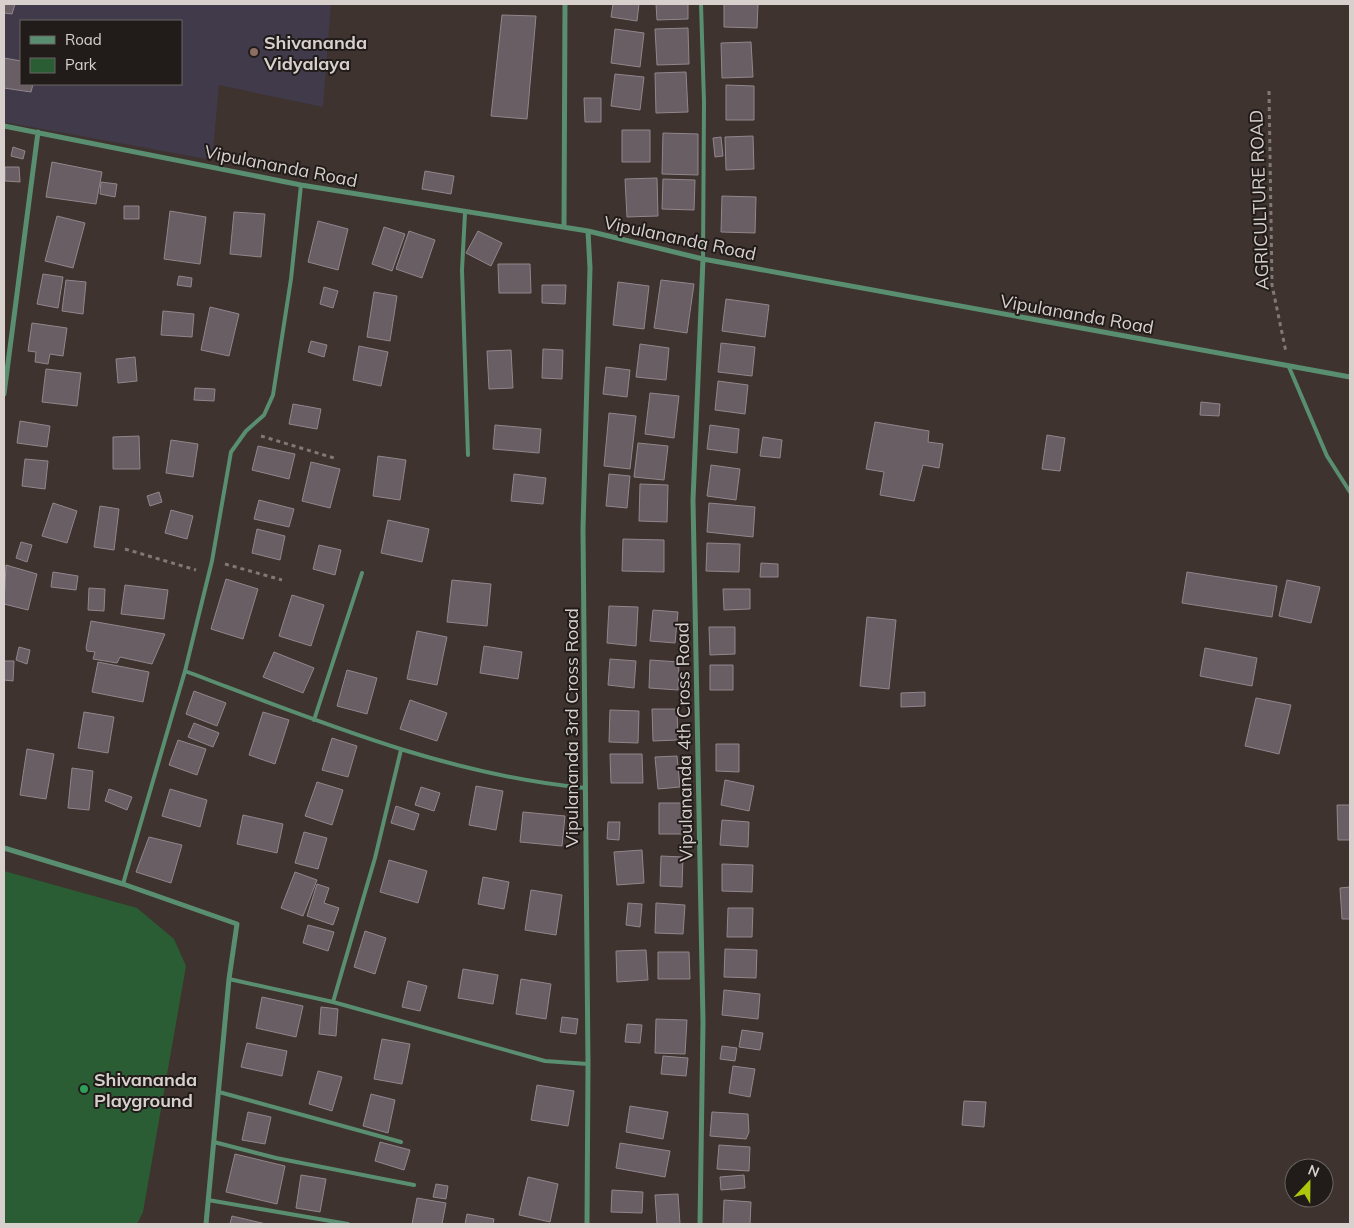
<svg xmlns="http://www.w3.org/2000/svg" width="1354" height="1228" viewBox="0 0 1354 1228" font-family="Mulish,sans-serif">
	<rect width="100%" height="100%" fill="#3e332e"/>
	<path fill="#413a4b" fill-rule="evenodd" d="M4 4H331L323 107 219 85 212 160 4 122ZM21 21H181V84H21Z"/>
	<path fill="#2b5d34" d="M4 871 137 908 174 939 186 966 143 1212 137 1224H4Z"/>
	<path fill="#695e64" stroke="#92868d" d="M4 4H15L12 14 4 13Z
		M613 4H639L637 21 611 17Z
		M656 4H688V19L657 20Z
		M724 4H758L757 28 724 27Z
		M502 15 536 16 527 119 491 116Z
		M688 28 689 64 657 65 655 29Z
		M615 29 644 33 640 67 611 63Z
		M751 42 753 77 722 78 721 43Z
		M4 58 21 61V84H33L31 92 4 88Z
		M686 72 688 112 656 113 655 73Z
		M615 74 644 77 640 110 611 106Z
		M726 85 754 86V120H726Z
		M584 98H601V122H585Z
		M622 130H650V162H622Z
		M663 133 698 134V175L662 174Z
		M753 136 754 169 726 170 725 137Z
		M721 137 723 156 715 157 713 138Z
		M13 147 25 151 23 159 11 156Z
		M52 162 102 172 96 204 46 197Z
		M5 167H19L20 182 5 181Z
		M425 171 454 176 451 194 422 189Z
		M657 178 658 216 627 217 625 179Z
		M663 179 695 180 694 210 662 209Z
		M101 182 117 184 115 197 100 194Z
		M722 196 756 197 755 233 721 232Z
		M124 206H139V219H124Z
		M170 211 206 217 200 264 164 259Z
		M234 212 265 214 261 257 230 254Z
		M57 216 85 223 73 268 45 261Z
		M318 221 348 229 338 270 308 262Z
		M384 227 405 234 392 271 372 264Z
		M409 231 435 240 422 278 396 269Z
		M478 231 502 243 491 266 466 253Z
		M498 264H530L531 293H499Z
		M43 274 63 277 58 308 37 304Z
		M179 276 192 278 191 287 177 285Z
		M66 280 86 282 83 314 62 311Z
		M661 280 694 284 687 333 654 328Z
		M618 282 649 286 644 329 613 325Z
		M542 285H566L565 304 542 303Z
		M324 287 338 291 333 308 320 304Z
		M374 292 397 296 390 341 367 337Z
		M726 299 769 305 765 337 722 331Z
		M210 307 239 314 229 356 201 350Z
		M163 311 194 314 192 337 161 335Z
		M32 323 67 328 63 356 50 354 48 364 35 362 36 352 28 351Z
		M311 341 327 345 324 357 308 352Z
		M721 343 755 347 752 376 718 372Z
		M640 344 669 348 666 380 636 377Z
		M359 346 388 352 381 386 353 380Z
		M543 349 563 350 562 379 542 378Z
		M511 350 513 388 489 389 487 351Z
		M135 357 137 381 118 383 116 359Z
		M606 367 630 370 627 397 603 394Z
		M46 369 81 373 77 406 42 402Z
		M718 381 748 385 745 414 715 410Z
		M195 388 215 389 214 401 194 400Z
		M650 393 679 396 674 438 645 434Z
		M1201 402 1220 404 1219 416 1200 415Z
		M293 404 321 409 317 429 289 424Z
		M609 413 636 416 630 469 604 466Z
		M20 421 50 426 47 447 17 443Z
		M875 422 929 431 928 442 943 444 939 468 923 465 914 501 880 495 884 472 866 469Z
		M495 425 541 429 539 453 493 449Z
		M710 425 739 429 737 453 707 449Z
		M1047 435 1065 438 1060 471 1042 469Z
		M139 436 140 469H113V437Z
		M763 437 782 440 780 458 760 456Z
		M171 440 198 444 193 477 166 473Z
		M638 443 668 446 664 480 634 477Z
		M258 446 295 454 289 479 252 470Z
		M378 456 406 460 400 500 373 496Z
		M25 459 48 461 45 489 22 486Z
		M311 462 340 469 330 508 302 501Z
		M711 465 740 469 736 500 707 496Z
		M514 474 546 478 543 504 511 501Z
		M609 474 630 476 627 508 606 506Z
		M640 484 668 485 667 522 639 521Z
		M159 492 162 502 150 506 147 496Z
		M259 500 294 509 289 527 254 519Z
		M53 503 77 511 67 543 42 536Z
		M709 503 755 507 753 537 707 532Z
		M100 506 119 509 114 550 94 547Z
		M171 510 193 516 187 539 165 533Z
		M388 520 429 529 422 562 381 553Z
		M257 529 285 536 280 560 252 553Z
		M623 539 664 540V572L622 571Z
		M21 542 32 545 27 562 16 558Z
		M707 543 740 544 739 572 706 571Z
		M319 545 341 550 335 575 313 569Z
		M761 563 778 564V577H760Z
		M6 565 37 574 28 610 4 604Z
		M53 572 78 576 76 590 51 587Z
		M1187 572 1277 586 1272 617 1182 603Z
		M226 579 258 589 243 639 211 629Z
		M452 580 491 584 487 626 447 622Z
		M1287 580 1320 587 1311 623 1279 616Z
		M125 585 168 590 164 619 121 614Z
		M89 588 105 589 104 611 88 610Z
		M723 589H750V609L724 610Z
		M292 595 324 605 311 646 279 636Z
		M609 606 638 607 636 646 607 643Z
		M653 610 678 612 675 643 650 641Z
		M867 617 896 620 889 689 860 686Z
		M91 621 165 634 152 664 120 657 117 663 93 659 95 652 87 651 86 648Z
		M709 627H735V654L710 655Z
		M417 631 447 637 437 685 407 679Z
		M484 646 522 652 518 679 480 673Z
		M19 647 30 650 27 664 16 660Z
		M1205 648 1257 658 1252 686 1200 676Z
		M274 652 314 668 303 693 263 677Z
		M610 659 636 661 634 688 608 685Z
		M650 660 679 662 678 690 649 688Z
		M4 661H14L13 681 4 680Z
		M98 662 149 672 143 702 92 692Z
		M710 665H733V690H710Z
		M347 670 377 678 367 714 337 706Z
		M194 691 226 703 217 726 186 714Z
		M925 692V706L901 707V693Z
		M1256 698 1291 705 1279 754 1245 746Z
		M410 700 447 713 437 741 400 729Z
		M652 709H677L678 740 653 741Z
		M610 710 639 711 638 743 609 742Z
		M84 712 114 717 108 753 78 748Z
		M263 712 289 720 275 764 249 755Z
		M194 723 219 733 213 747 188 737Z
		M332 738 357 746 348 777 322 770Z
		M178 740 206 749 197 775 169 765Z
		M716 744H739V772L716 771Z
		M27 749 54 754 46 799 20 795Z
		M610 754H642L643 783H611Z
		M677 756 680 787 658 789 655 757Z
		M72 768 93 771 89 810 68 808Z
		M725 780 754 786 749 811 721 805Z
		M317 782 343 790 332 825 305 816Z
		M476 786 503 791 496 830 469 825Z
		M421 787 440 793 434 811 415 805Z
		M109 789 132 797 127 810 105 801Z
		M170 789 207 800 200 827 162 816Z
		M659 803H685L686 834H659Z
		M1337 805H1350V840H1338Z
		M396 806 419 814 414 830 391 823Z
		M523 812 565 816 562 846 520 842Z
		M243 815 283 824 277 853 237 844Z
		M722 820 749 822 748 847 720 845Z
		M608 822H620L619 840 607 839Z
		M304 832 327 838 318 869 295 863Z
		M149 837 182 845 171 883 136 872Z
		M642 850 644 883 617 885 614 852Z
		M661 856 683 857 682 887 660 886Z
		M389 860 427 871 418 903 380 892Z
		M722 864 753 865 752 892 722 891Z
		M295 872 317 880 303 916 281 908Z
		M483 877 509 882 504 909 478 904Z
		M317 884 329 888 324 903 339 908 333 925 307 916Z
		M1350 887V919H1342L1340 888Z
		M531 890 562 895 556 935 525 930Z
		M628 903 642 904 640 927 626 925Z
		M656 903 685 905 683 934 655 933Z
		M728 908H753L752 937H727Z
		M308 925 334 932 328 951 303 943Z
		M365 931 386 938 375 974 354 967Z
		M725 949 757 950 756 978 724 977Z
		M646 950 648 980 617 982 616 951Z
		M658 952H689L690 979H658Z
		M463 969 498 975 493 1004 458 998Z
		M521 979 551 984 546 1019 516 1014Z
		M408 981 427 986 420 1011 402 1007Z
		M724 990 760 994 758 1019 722 1015Z
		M262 997 303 1006 296 1037 256 1028Z
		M321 1007 338 1009 336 1036 319 1034Z
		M562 1017 578 1019 576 1034 560 1032Z
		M656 1019 687 1020 685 1054 655 1053Z
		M627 1024 642 1025 640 1043 625 1042Z
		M742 1030 763 1033 760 1050 739 1047Z
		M382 1039 410 1044 402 1084 374 1079Z
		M247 1043 287 1051 282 1076 241 1067Z
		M722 1046 737 1048 735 1061 720 1059Z
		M663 1056 688 1058 686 1076 661 1074Z
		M733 1066 755 1069 750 1097 729 1093Z
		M318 1071 342 1077 332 1111 309 1104Z
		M537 1085 574 1091 568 1126 531 1120Z
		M371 1094 395 1100 388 1133 363 1126Z
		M964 1101 986 1102 984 1127 962 1125Z
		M630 1106 668 1112 663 1139 626 1132Z
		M248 1112 271 1117 265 1144 242 1140Z
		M712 1112 748 1114 749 1132 746 1139 710 1136Z
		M380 1142 410 1150 404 1170 375 1161Z
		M620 1143 670 1151 665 1177 616 1168Z
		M719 1145 750 1147 749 1171 717 1169Z
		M235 1154 285 1166 277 1204 226 1192Z
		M301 1175 326 1179 320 1212 296 1208Z
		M744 1175 745 1188 721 1190 720 1177Z
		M528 1177 558 1184 550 1222 519 1215Z
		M436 1184 448 1186 446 1199 433 1197Z
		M612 1190 643 1192 642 1213 611 1212Z
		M678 1194 680 1224H657L655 1195Z
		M417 1198 446 1203 442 1224H412Z
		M724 1200 751 1202 750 1224H723Z
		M467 1214 494 1219 493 1224H465Z
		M232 1216 266 1224H230Z"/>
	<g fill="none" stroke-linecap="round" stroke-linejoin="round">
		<path stroke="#827975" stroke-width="3" stroke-dasharray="4 4" stroke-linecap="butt" d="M1269 91 1272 285 1286 352
			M261 436 334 458
			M125 549 196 570
			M225 564 282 580"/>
		<path stroke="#598e71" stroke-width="4" d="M701 4 704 102 703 259
			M465 213 462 270 468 455
			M1289 367 1327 456 1350 492
			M185 671C315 720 446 775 585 788
			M314 720 362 573
			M123 884 185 671 212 561 231 452 246 431 264 415 273 395 291 279 301 185
			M229 979 333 1002 545 1061 588 1064
			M333 1002 375 858 401 750
			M219 1092 401 1142
			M214 1142 276 1158 414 1185
			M208 1200 348 1224"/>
		<path stroke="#598e71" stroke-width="5" d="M4 126 301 185 588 231 703 259 1350 377
			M564 227 565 4
			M4 394 38 132
			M4 848 123 884 237 924 229 979 206 1224
			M587 1224 588 1064 583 529 590 268 588 231
			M700 1224 703 1022 693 500 703 259"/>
	</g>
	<circle fill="#8d6e63" stroke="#211c1a" stroke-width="2" cx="254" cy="52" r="5"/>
	<circle fill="#2e9e5b" stroke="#211c1a" stroke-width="2" cx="84" cy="1089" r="5"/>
	<g text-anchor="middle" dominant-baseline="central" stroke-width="4" stroke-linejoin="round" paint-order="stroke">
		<g font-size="18" font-weight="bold" fill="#d7d0cd" stroke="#211c1a" text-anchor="start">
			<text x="264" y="42">Shivananda<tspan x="264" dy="21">Vidyalaya</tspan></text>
			<text x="94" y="1079">Shivananda<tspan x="94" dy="21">Playground</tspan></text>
		</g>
		<g font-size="18" fill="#d7d0cd" stroke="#211c1a">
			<text transform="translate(281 166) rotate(11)">Vipulananda Road</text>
			<text transform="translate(1259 200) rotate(-92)">AGRICULTURE ROAD</text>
			<text transform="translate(680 238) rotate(12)">Vipulananda Road</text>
			<text transform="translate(1077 314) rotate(10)">Vipulananda Road</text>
			<text transform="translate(571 728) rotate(-90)">Vipulananda 3rd Cross Road</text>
			<text transform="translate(684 742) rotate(-91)">Vipulananda 4th Cross Road</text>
		</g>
	</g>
	<rect width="1354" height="1228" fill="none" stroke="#d7d0cd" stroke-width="10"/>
	<rect x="20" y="20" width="162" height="65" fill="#211c1a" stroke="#6a6462"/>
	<rect x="30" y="36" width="25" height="8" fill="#598e71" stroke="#6a6462"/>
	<text x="65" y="45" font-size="15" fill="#d7d0cd">Road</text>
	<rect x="30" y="58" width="25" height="15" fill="#2b5d34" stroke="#6a6462"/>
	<text x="65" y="70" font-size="15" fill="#d7d0cd">Park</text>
	<g transform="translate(1309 1183) rotate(22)"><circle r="24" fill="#211c1a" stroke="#6a6462"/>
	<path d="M0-4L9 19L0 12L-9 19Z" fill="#aec60b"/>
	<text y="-8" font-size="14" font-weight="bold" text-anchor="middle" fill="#d7d0cd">N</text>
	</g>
</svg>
